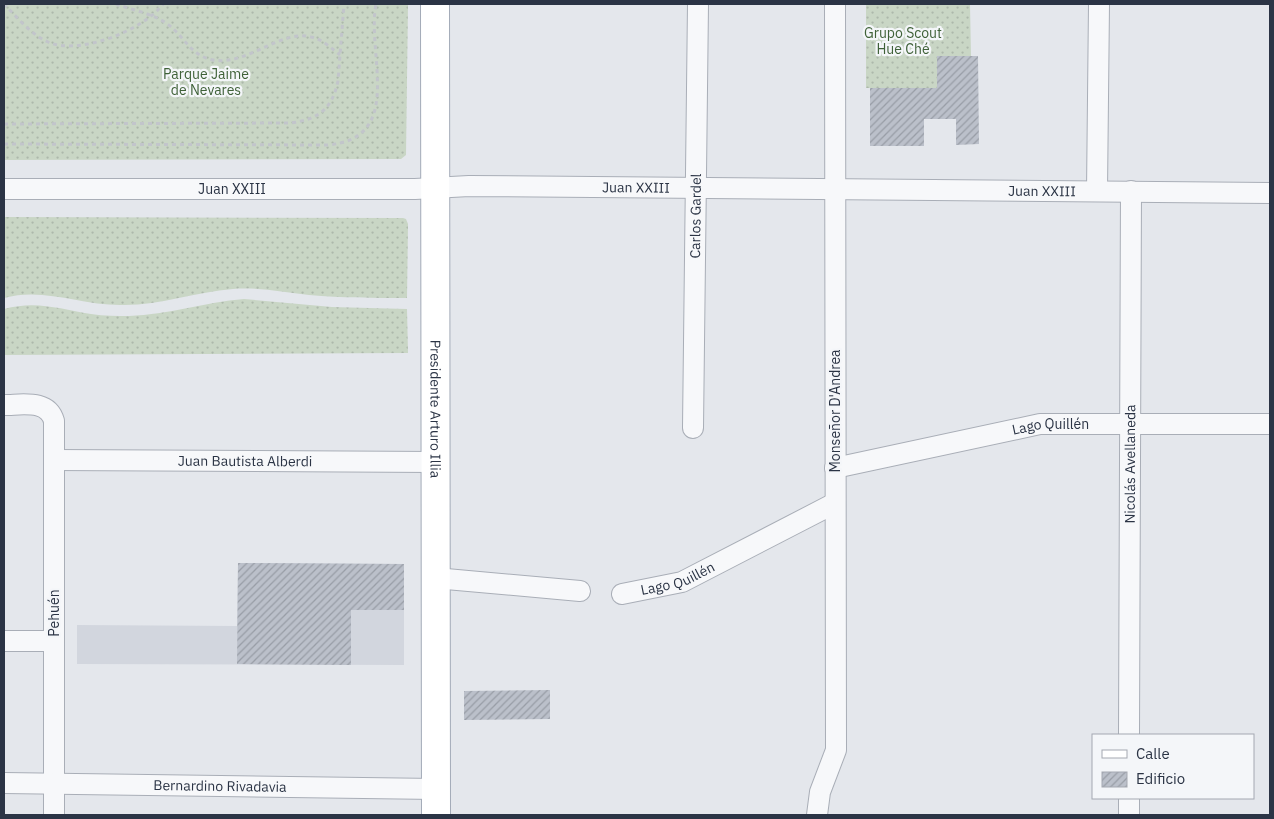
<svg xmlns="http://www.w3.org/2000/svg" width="1274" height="819" viewBox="0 0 1274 819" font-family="'IBM Plex Sans',sans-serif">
	<defs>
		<pattern id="grass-dots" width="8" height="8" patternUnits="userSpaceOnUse" patternTransform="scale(1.25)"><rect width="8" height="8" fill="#c9d6c5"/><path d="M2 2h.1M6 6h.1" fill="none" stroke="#adb8ab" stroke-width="1.8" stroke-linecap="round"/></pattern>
		<pattern id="building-hatch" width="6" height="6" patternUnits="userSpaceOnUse" patternTransform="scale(1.25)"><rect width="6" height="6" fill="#bbc0ca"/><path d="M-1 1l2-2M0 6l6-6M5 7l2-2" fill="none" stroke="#989da6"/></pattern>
	</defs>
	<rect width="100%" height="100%" fill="#e4e7ec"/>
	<path fill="#d2d6de" d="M238 563 404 564V665L77 664V625L237 626Z"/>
	<path fill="url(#grass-dots)" d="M4 4H408L406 155 401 159 4 160Z
		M866 4H970L971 56 937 88H866Z
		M4 217 403 218 406 219 408 224 407 298C374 298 342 298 309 295 283 292 258 287 233 289 195 292 159 306 120 305 80 305 43 287 4 298Z
		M244 299 332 307 407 309 408 353 4 355V309C36 300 60 309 91 314 104 316 117 316 129 316 168 315 205 302 244 299Z"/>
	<path fill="url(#building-hatch)" d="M937 56H978L979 144 956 145V119H924V146H870V88H937Z
		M238 563 404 564V610H351V665L237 664Z
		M550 690V719L464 720V691Z"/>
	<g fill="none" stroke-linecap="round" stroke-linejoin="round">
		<g stroke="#a9aeb7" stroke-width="22">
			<g id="minor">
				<path id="s1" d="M4 189H415L469 186 1270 193"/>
				<path d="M1097 191 1099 4"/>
				<path d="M4 405C22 405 48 399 54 421V815"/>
				<path id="s2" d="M693 428 698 4"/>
				<path id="s3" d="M54 460 435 462"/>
				<path id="s4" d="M835 468 1040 424H1270"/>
				<path d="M435 578 580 591"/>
				<path id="s5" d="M622 594 682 582 835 503"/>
				<path d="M4 641H54"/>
				<path id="s6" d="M1129 735 1131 191"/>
				<path id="s7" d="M4 783 436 789"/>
				<path d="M817 815 820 792 836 750 835 4"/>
				<path d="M1129 815V798"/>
			</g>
		</g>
		<g stroke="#a3abb8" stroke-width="30">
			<g id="primary">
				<path id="s8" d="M435 4 436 815"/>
			</g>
		</g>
		<path stroke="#c2c5cb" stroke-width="3" stroke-dasharray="4 4" stroke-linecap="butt" d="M4 4C17 17 30 34 48 42 79 56 144 30 163 4
			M116 4C132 10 151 13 166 23 183 34 190 56 213 60 247 66 281 29 311 37 322 39 331 48 340 55
			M4 124 291 123C319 119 332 109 338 81L344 4
			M4 144 327 145C406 139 366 54 376 4"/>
		<use href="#minor" stroke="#f7f8fa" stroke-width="20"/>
		<use href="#primary" stroke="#fff" stroke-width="28"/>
	</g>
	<g text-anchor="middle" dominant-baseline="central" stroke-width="4.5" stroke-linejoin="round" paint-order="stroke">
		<g font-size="14" fill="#3f6138" stroke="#f4f6f9">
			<text x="903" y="33">Grupo Scout<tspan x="903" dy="16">Hue Ché</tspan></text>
			<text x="206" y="74">Parque Jaime<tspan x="206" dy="16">de Nevares</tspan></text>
		</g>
		<g font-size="14" fill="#2b3445" stroke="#f4f6f9">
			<text stroke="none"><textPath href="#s1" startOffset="632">Juan XXIII</textPath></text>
			<text stroke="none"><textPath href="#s1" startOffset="228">Juan XXIII</textPath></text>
			<text stroke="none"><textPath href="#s1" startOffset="1038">Juan XXIII</textPath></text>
			<text stroke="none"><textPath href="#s2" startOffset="212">Carlos Gardel</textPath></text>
			<text stroke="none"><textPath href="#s8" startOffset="405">Presidente Arturo Illia</textPath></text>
			<text transform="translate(835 411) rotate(-90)">Monseñor D'Andrea</text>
			<text stroke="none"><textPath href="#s4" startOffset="220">Lago Quillén</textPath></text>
			<text stroke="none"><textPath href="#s3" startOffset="191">Juan Bautista Alberdi</textPath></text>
			<text stroke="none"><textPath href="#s6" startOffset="271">Nicolás Avellaneda</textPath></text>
			<text stroke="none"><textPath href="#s5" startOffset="58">Lago Quillén</textPath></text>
			<text transform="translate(54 613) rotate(-90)">Pehuén</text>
			<text stroke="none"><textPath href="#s7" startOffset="216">Bernardino Rivadavia</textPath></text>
		</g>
	</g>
	<rect width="1274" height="819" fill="none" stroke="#2b3445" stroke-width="10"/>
	<rect x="1092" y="734" width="162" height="65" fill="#f4f6f9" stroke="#a4a8b1"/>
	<rect x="1102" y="750" width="25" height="8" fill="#ffffff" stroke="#a4a8b1"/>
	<text x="1136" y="759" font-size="15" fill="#2b3445">Calle</text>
	<rect x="1102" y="772" width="25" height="15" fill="url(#building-hatch)" stroke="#a4a8b1"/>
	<text x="1136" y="784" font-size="15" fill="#2b3445">Edificio</text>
</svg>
